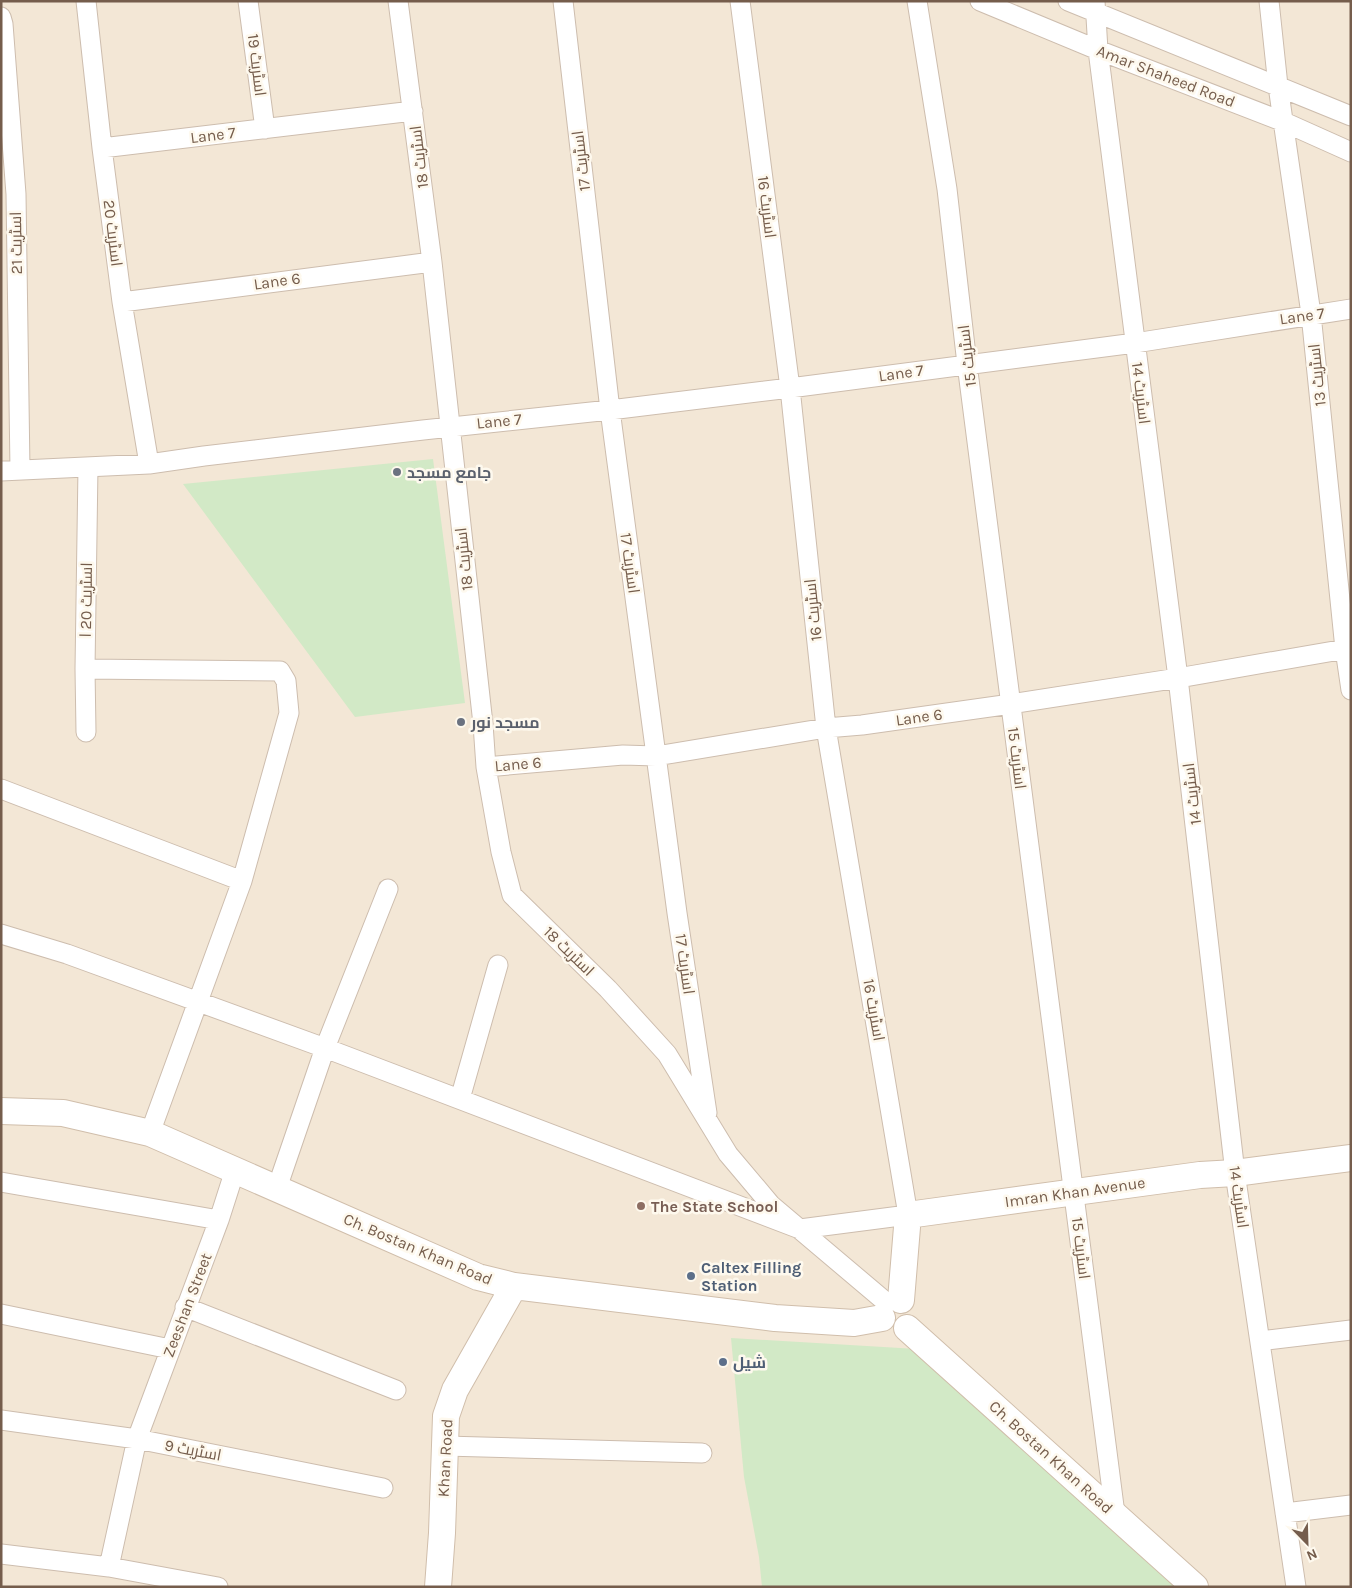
<svg xmlns="http://www.w3.org/2000/svg" width="1352" height="1588" viewBox="0 0 1352 1588" font-family="Karla,Cairo,sans-serif">
	<rect width="100%" height="100%" fill="#fcf5e7"/>
	<path fill="#f3e7d6" d="M1 1H1351V1587H1Z"/>
	<path fill="#d2e9c6" d="M433 459 465 703 355 717 183 484Z
		M731 1338 917 1349 1194 1587H762L759 1557 744 1477Z"/>
	<g fill="none" stroke-linecap="round" stroke-linejoin="round">
		<g stroke="#cdbdae" stroke-width="21">
			<path id="street" d="M86 1 102 148 122 302 149 464
				M248 1 265 129
				M398 1 432 262 483 724 486 767 501 852 512 895 608 989 667 1054 728 1154 771 1205 887 1303
				M563 1 610 410 677 913 707 1113
				M917 1 947 189 967 364 1115 1514
				M980 1 1098 50 1284 122 1351 152
				M1068 1 1351 116
				M1095 1 1098 50 1178 678 1235 1173 1296 1587
				M1269 1 1278 86 1311 314 1345 649 1351 690
				M1 17 3 24 16 194 20 470
				M102 148 413 111
				M122 302 432 262
				M1 471 149 464 204 456 423 430 610 410 790 388 1135 343 1351 309
				M85 669 280 671 286 681 289 713 242 881 150 1133
				M86 732 85 669 88 467
				M486 767 623 755 656 756 826 728 862 725 1011 704 1178 678 1351 648
				M1 789 242 881
				M1 934 67 954 325 1048 800 1229 908 1215 826 728 790 388 740 1
				M460 1099 498 965
				M1 1182 219 1220
				M277 1188 325 1048 388 889
				M185 1307 396 1390
				M1 1314 170 1349
				M1260 1341 1351 1330
				M1 1420 137 1439 383 1488
				M445 1446 702 1453
				M1285 1513 1351 1505
				M1 1554 109 1567 218 1587
				M109 1567 137 1439 219 1220 235 1170"/>
		</g>
		<g stroke="#d0beab" stroke-width="28">
			<path id="secondary" d="M1 1111 63 1113 150 1133 478 1277 514 1286 775 1318 854 1323 882 1318
				M901 1300 908 1215 1200 1175 1235 1173 1351 1158
				M907 1328 1195 1587
				M438 1587 442 1533 446 1416 455 1390 514 1286"/>
		</g>
		<use href="#street" stroke="#fff" stroke-width="19"/>
		<use href="#secondary" stroke="#fff" stroke-width="26"/>
	</g>
	<g fill="#6b7280" stroke="#fef9ee" stroke-width="2">
		<circle cx="397" cy="472" r="5"/>
		<circle cx="461" cy="722" r="5"/>
	</g>
	<circle fill="#8d6e63" stroke="#fef9ee" stroke-width="2" cx="641" cy="1206" r="5"/>
	<g fill="#5c6f8a" stroke="#fef9ee" stroke-width="2">
		<circle cx="691" cy="1276" r="5"/>
		<circle cx="723" cy="1362" r="5"/>
	</g>
	<g text-anchor="middle" dominant-baseline="central" stroke-width="5" stroke-linejoin="round" paint-order="stroke">
		<g font-size="16" fill="#755d4c" stroke="#fef9ee">
			<text transform="translate(257 65) rotate(83)">اسٹریٹ 19</text>
			<text transform="translate(1166 76) rotate(21)">Amar Shaheed Road</text>
			<text transform="translate(213 135) rotate(-7)">Lane 7</text>
			<text transform="translate(419 157) rotate(-97)">اسٹریٹ 18</text>
			<text transform="translate(581 161) rotate(-97)">اسٹریٹ 17</text>
			<text transform="translate(767 207) rotate(83)">اسٹریٹ 16</text>
			<text transform="translate(113 233) rotate(83)">اسٹریٹ 20</text>
			<text transform="translate(16 243) rotate(-91)">اسٹریٹ 21</text>
			<text transform="translate(277 281) rotate(-8)">Lane 6</text>
			<text transform="translate(1302 316) rotate(-8)">Lane 7</text>
			<text transform="translate(967 356) rotate(-97)">اسٹریٹ 15</text>
			<text transform="translate(901 373) rotate(-8)">Lane 7</text>
			<text transform="translate(1317 375) rotate(-96)">اسٹریٹ 13</text>
			<text transform="translate(1141 393) rotate(83)">اسٹریٹ 14</text>
			<text transform="translate(499 421) rotate(-6)">Lane 7</text>
			<text transform="translate(464 559) rotate(-96)">اسٹریٹ 18</text>
			<text transform="translate(630 563) rotate(82)">اسٹریٹ 17</text>
			<text transform="translate(86 600) rotate(-89)">اسٹریٹ 20 ا</text>
			<text transform="translate(813 610) rotate(-96)">اسٹریٹ 16</text>
			<text transform="translate(919 717) rotate(-8)">Lane 6</text>
			<text transform="translate(1017 758) rotate(83)">اسٹریٹ 15</text>
			<text transform="translate(518 764) rotate(-5)">Lane 6</text>
			<text transform="translate(1192 794) rotate(-97)">اسٹریٹ 14</text>
			<text transform="translate(569 951) rotate(44)">اسٹریٹ 18</text>
			<text transform="translate(685 964) rotate(82)">اسٹریٹ 17</text>
			<text transform="translate(874 1010) rotate(80)">اسٹریٹ 16</text>
			<text transform="translate(1075 1192) rotate(-8)">Imran Khan Avenue</text>
			<text transform="translate(1239 1197) rotate(82)">اسٹریٹ 14</text>
			<text transform="translate(1081 1248) rotate(83)">اسٹریٹ 15</text>
			<text transform="translate(418 1249) rotate(23)">Ch. Bostan Khan Road</text>
			<text transform="translate(187 1305) rotate(-69)">Zeeshan Street</text>
			<text transform="translate(193 1450) rotate(11)">اسٹریٹ 9</text>
			<text transform="translate(1051 1457) rotate(42)">Ch. Bostan Khan Road</text>
			<text transform="translate(445 1458) rotate(-87)">Khan Road</text>
		</g>
		<g font-size="16" font-weight="bold" fill="#5b616d" stroke="#fef9ee" text-anchor="start">
			<text x="407" y="472">جامع مسجد</text>
			<text x="471" y="722">مسجد نور</text>
		</g>
		<g font-size="16" font-weight="bold" fill="#785e54" stroke="#fef9ee" text-anchor="start">
			<text x="651" y="1206">The State School</text>
		</g>
		<g font-size="16" font-weight="bold" fill="#4e5e75" stroke="#fef9ee" text-anchor="start">
			<text x="701" y="1267">Caltex Filling<tspan x="701" dy="18">Station</tspan></text>
			<text x="733" y="1362">شیل</text>
		</g>
	</g>
	<rect width="1352" height="1588" fill="none" stroke="#755d4c" stroke-width="5"/>
	<g transform="translate(1307 1543) rotate(157)" stroke="#fef9ee" stroke-width="4" paint-order="stroke">
	<path d="M0-4L9 19L0 12L-9 19Z" fill="#755d4c"/>
	<text y="-8" font-size="14" font-weight="bold" text-anchor="middle" fill="#755d4c">N</text>
	</g>
</svg>
